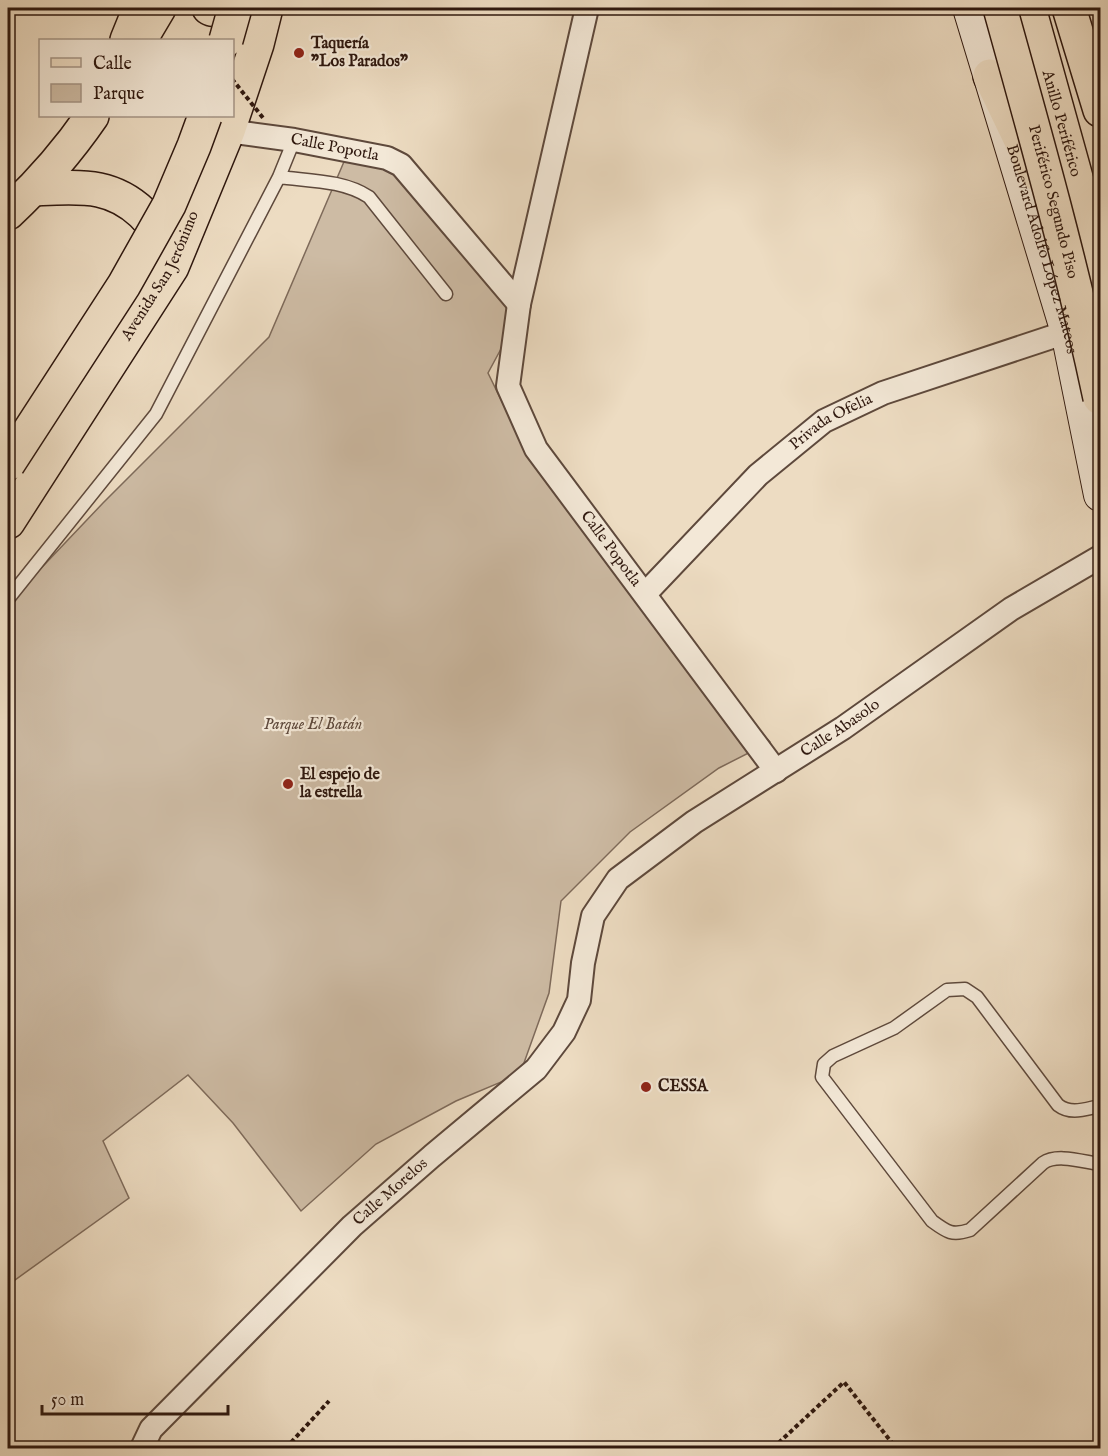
<svg xmlns="http://www.w3.org/2000/svg" width="1108" height="1456" viewBox="0 0 1108 1456" font-family="'IM FELL English',serif">
	<rect width="100%" height="100%" fill="#eddcc2"/>
	<filter id="stains"><feTurbulence type="fractalNoise" baseFrequency=".00333" numOctaves="4"/><feColorMatrix values="0 0 0 0 .2 0 0 0 0 .09 0 0 0 0 .02 0 0 0 .5 -.17"/></filter>
	<radialGradient id="worn" r=".72"><stop offset=".6" stop-color="#630" stop-opacity="0"/><stop offset="1" stop-color="#630" stop-opacity=".3"/></radialGradient>
	<path fill="#cdbba4" stroke="#7e6a5a" stroke-width="1.5" d="M346 157 396 163 506 292 515 323 488 373 526 451 629 585 770 742 719 768 630 832 561 901 549 993 520 1074 456 1101 376 1144 301 1211 233 1123 188 1075 103 1141 129 1198 8 1285V603L103 503 269 337Z"/>
	<g fill="none" stroke-linecap="round" stroke-linejoin="round">
		<g stroke="#5e493c" stroke-width="15">
			<path id="lane" d="M279 177C309 181 343 180 369 197L446 294
				M8 599 156 414 279 177 294 140
				M1100 1106C1085 1109 1071 1115 1058 1105L977 997 965 989 947 990 894 1028 833 1056 824 1064 822 1077 932 1221C947 1232 952 1236 970 1230L1043 1163C1057 1153 1084 1162 1100 1164"/>
		</g>
		<g stroke="#5e493c" stroke-width="26">
			<g id="street">
				<path id="s1" d="M587 8 519 304 508 386 536 449 776 771"/>
				<path id="s2" d="M228 131 294 140 387 158 401 165 519 304"/>
				<path id="s3" d="M645 594 758 475 824 421 883 393 1067 332"/>
				<path id="s4" d="M142 1448 151 1429 352 1226 432 1156 536 1069 564 1032 579 1000 583 963 593 916 618 879 694 822 843 728 1011 609 1100 557"/>
			</g>
		</g>
		<g stroke="#2f180f" stroke-width="34">
			<g id="secondary">
				<path id="s5" d="M969 8 1067 332 1100 495"/>
			</g>
		</g>
		<g stroke="#2f180f" stroke-width="36">
			<g id="primary">
				<path d="M209 8 211 9 238 12 244 8"/>
				<path d="M140 40 159 8"/>
				<path d="M34 189C55 188 79 186 99 190 132 197 158 223 168 254"/>
				<path d="M8 213C39 184 68 151 92 116"/>
				<path id="s6" d="M8 522 172 267 228 131 257 44 266 8"/>
			</g>
		</g>
		<g stroke="#2f180f" stroke-width="36">
			<g id="highway">
				<path id="s7" d="M1029 8 1090 228 1100 276"/>
				<path d="M1069 8 1100 110"/>
				<path d="M127 40 140 8"/>
				<path d="M990 76 1037 174"/>
				<path d="M1078 259 1100 306"/>
			</g>
		</g>
		<path stroke="#2f180f" stroke-width="4" stroke-dasharray="4.5 3" stroke-linecap="butt" d="M286 1448 329 1401
			M773 1448 844 1382 896 1448"/>
		<use href="#lane" stroke="#f3e8d7" stroke-width="12"/>
		<use href="#street" stroke="#f3e8d7" stroke-width="22"/>
		<use href="#secondary" stroke="#f3e8d7" stroke-width="32"/>
		<use href="#primary" stroke="#eddcc2" stroke-width="33"/>
		<use href="#highway" stroke="#eddcc2" stroke-width="33"/>
		<g stroke="#2f180f" stroke-width="36" stroke-linecap="butt">
			<g id="highway-bridge">
				<path id="s8" d="M1000 8C1036 137 1072 266 1100 398"/>
				<path d="M226 40 235 8"/>
				<path d="M8 464 124 285 169 205 194 146 205 116"/>
			</g>
		</g>
		<path stroke="#2f180f" stroke-width="4" stroke-dasharray="4.5 3" stroke-linecap="butt" d="M232 79 264 119"/>
		<use href="#highway-bridge" stroke="#eddcc2" stroke-width="33"/>
	</g>
	<g fill="#8f2418" stroke="#f3e8d7" stroke-width="2">
		<circle cx="299" cy="53" r="6"/>
		<circle cx="288" cy="784" r="6"/>
		<circle cx="646" cy="1087" r="6"/>
	</g>
	<g text-anchor="middle" dominant-baseline="central" stroke-width="4.5" stroke-linejoin="round" paint-order="stroke">
		<g font-size="16" font-weight="bold" fill="#2f180f" stroke="#f3e8d7" text-anchor="start">
			<text x="311" y="44">Taquería<tspan x="311" dy="18">"Los Parados"</tspan></text>
			<text x="300" y="775">El espejo de<tspan x="300" dy="18">la estrella</tspan></text>
			<text x="658" y="1087">CESSA</text>
		</g>
		<g font-size="16" fill="#2f180f" stroke="#f3e8d7">
			<text stroke="none"><textPath href="#s7" startOffset="120">Anillo Periférico</textPath></text>
			<text stroke="none"><textPath href="#s2" startOffset="108">Calle Popotla</textPath></text>
			<text stroke="none"><textPath href="#s8" startOffset="201">Periférico Segundo Piso</textPath></text>
			<text stroke="none"><textPath href="#s5" startOffset="252">Boulevard Adolfo López Mateos</textPath></text>
			<text stroke="none"><textPath href="#s6" startOffset="290">Avenida San Jerónimo</textPath></text>
			<text stroke="none"><textPath href="#s3" startOffset="255">Privada Ofelia</textPath></text>
			<text stroke="none"><textPath href="#s1" startOffset="580">Calle Popotla</textPath></text>
			<text stroke="none"><textPath href="#s4" startOffset="1029">Calle Abasolo</textPath></text>
			<text stroke="none"><textPath href="#s4" startOffset="358">Calle Morelos</textPath></text>
		</g>
		<g font-size="16" font-style="italic" fill="#5e493c" stroke="#f3e8d7">
			<text x="313" y="725">Parque El Batán</text>
		</g>
	</g>
	<rect width="1108" height="1456" fill="none" stroke="#eddcc2" stroke-width="30"/>
	<rect x="9" y="9" width="1090" height="1438" fill="none" stroke="#2f180f" stroke-width="3"/>
	<rect x="15" y="15" width="1078" height="1426" fill="none" stroke="#2f180f" stroke-width="1.5"/>
	<rect x="39" y="39" width="195" height="78" fill="#f3e8d7" stroke="#a59587" stroke-width="1.5"/>
	<rect x="51" y="58" width="30" height="9" fill="#eddcc2" stroke="#a59587" stroke-width="1.5"/>
	<text x="93" y="69" font-size="18" fill="#2f180f">Calle</text>
	<rect x="51" y="84" width="30" height="18" fill="#cdbba4" stroke="#a59587" stroke-width="1.5"/>
	<text x="93" y="99" font-size="18" fill="#2f180f">Parque</text>
	<path d="M42 1405v9h186v-9" fill="none" stroke="#2f180f" stroke-width="3"/>
	<text x="51" y="1405" font-size="18" fill="#2f180f" stroke="#f3e8d7" stroke-width="4.5" paint-order="stroke">50 m</text>
	<rect width="100%" height="100%" filter="url(#stains)"/>
	<rect width="100%" height="100%" fill="url(#worn)"/>
</svg>
